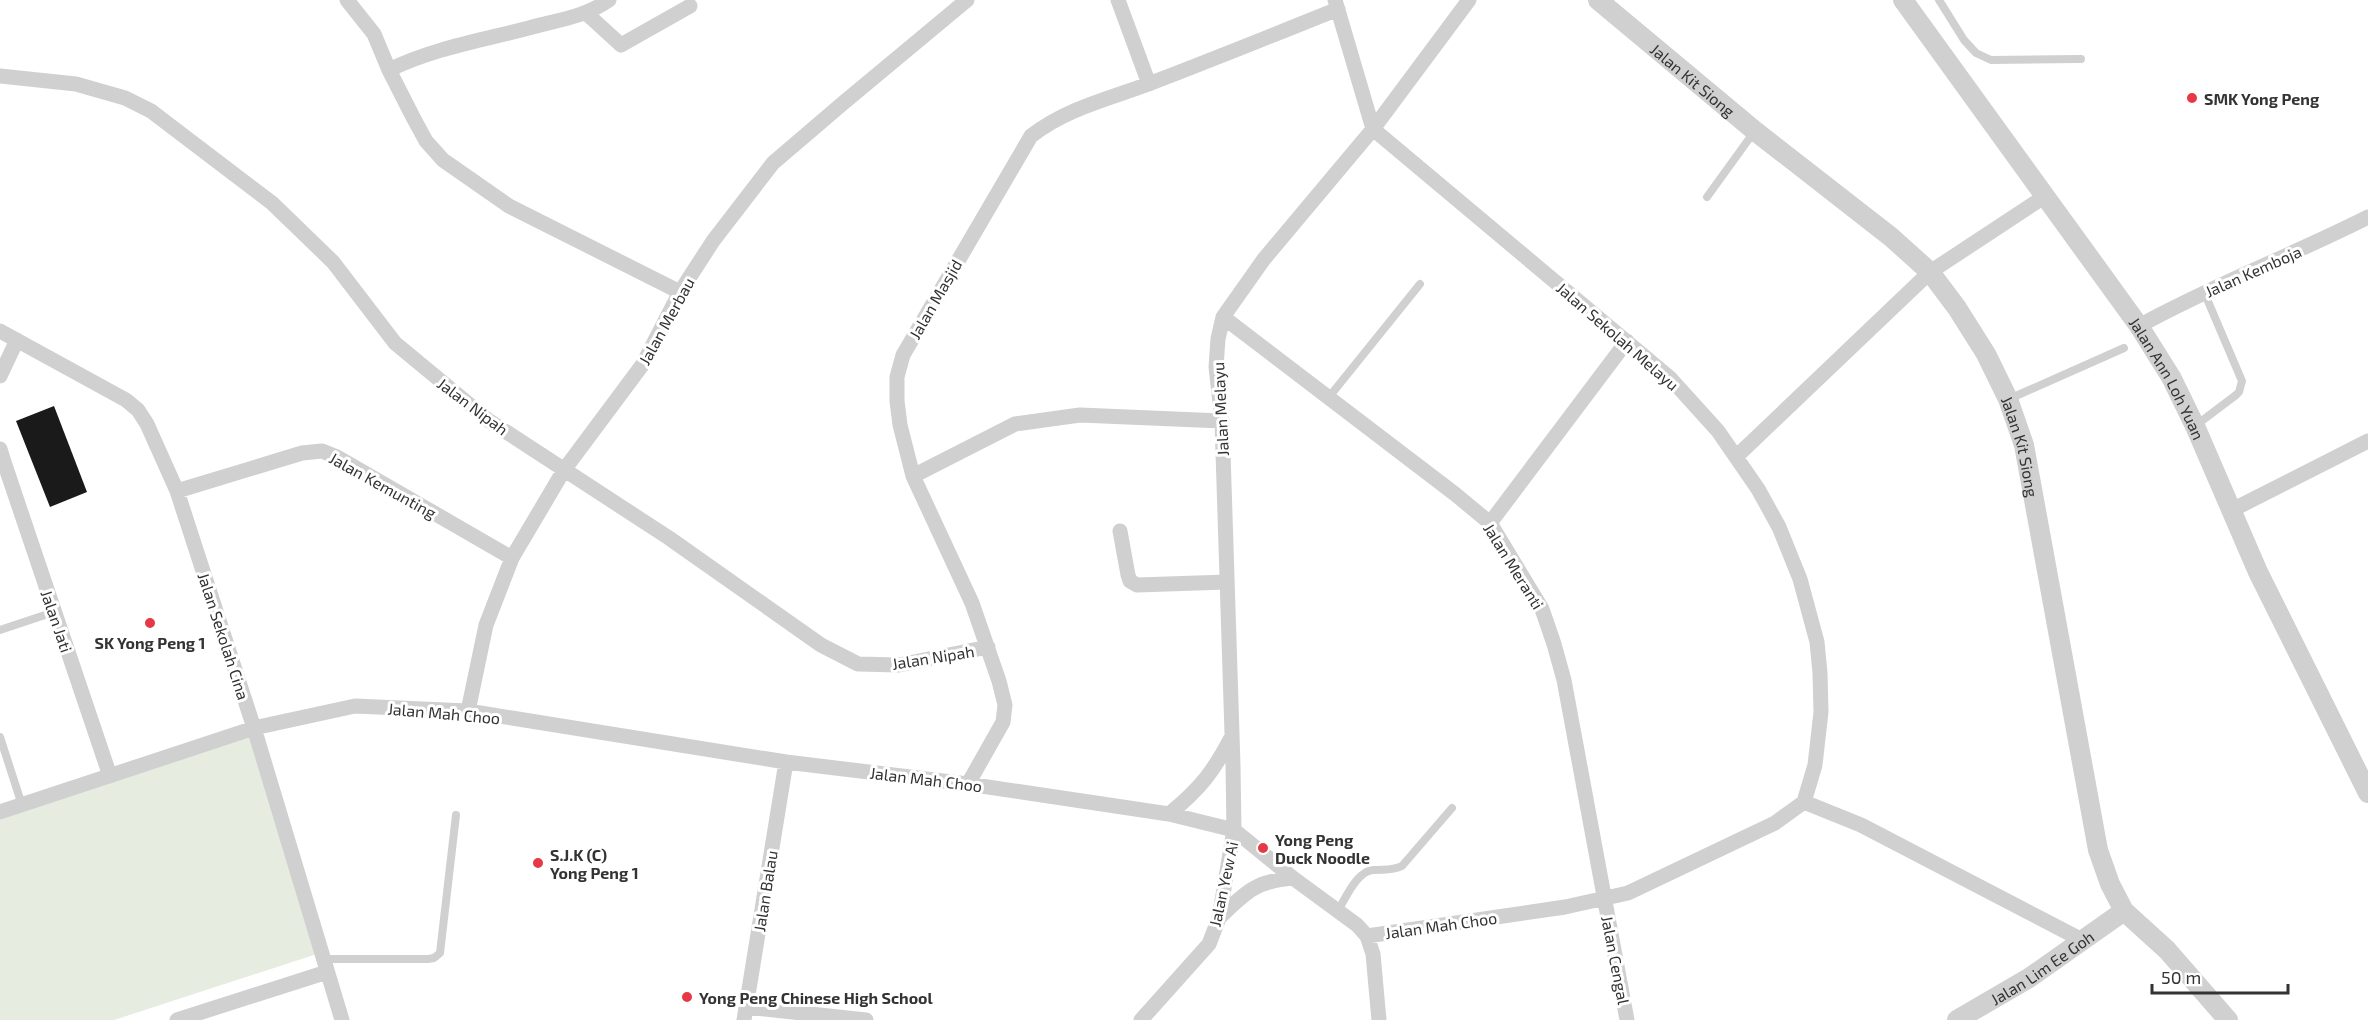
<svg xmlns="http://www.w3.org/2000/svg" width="2368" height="1020" viewBox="0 0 2368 1020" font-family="'Exo 2',sans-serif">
	<rect width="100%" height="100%" fill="#fff"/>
	<path fill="#e6ecdf" d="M250 728 323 952 114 1020H0V810Z"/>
	<path fill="#1a1a1a" d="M54 406 87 492 50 507 16 421Z"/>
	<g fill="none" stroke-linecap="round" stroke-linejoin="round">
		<path stroke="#d0d0d0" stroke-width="8" d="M1939 0 1964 40 1976 53 1991 60 2081 59
			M1707 197 1754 132
			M1329 397 1420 284
			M2009 399 2124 348
			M2195 426 2236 395 2239 392 2242 381 2204 292
			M0 630 54 612
			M0 737 22 805
			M1338 910C1346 898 1357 871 1373 870 1384 869 1392 871 1402 866L1452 808
			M323 959H428L434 958 440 953 456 815"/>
		<path stroke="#d0d0d0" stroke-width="15" d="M347 0 374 34 389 70 414 119 426 141 443 160 509 206 680 292
			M1118 0 1149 84
			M1335 0 1373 129 1670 378 1718 431 1758 489 1779 527 1800 579 1817 642 1820 673 1821 712 1815 765 1804 802
			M586 13 621 45 690 6
			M389 70C435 47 490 39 540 25 564 19 588 15 609 0
			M0 76 76 84 125 98 151 111 272 203 333 262 395 343 488 420 669 538 821 645 858 664 899 665 988 647
			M1223 317 1455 494 1490 523 1542 609 1554 644 1564 680 1627 1020
			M2139 326C2213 285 2293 255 2368 217
			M0 331 126 400 138 410 147 424 177 491 254 728 342 1020
			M0 376 17 340
			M0 449 5 465 0 466
			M1737 456 1930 272 2044 197
			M5 465 110 776
			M913 476 1015 424 1080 415 1222 421
			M177 491 302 453 322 451 337 457 512 558
			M2232 510 2368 441
			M1490 523 1627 341
			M1120 531 1128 575 1130 581 1137 585 1227 582
			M468 711 486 625 512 558 564 470 643 364 680 292 713 241 773 163 842 104 967 0
			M968 784 1003 722 1005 705 999 681 972 603 913 476 900 425 897 401V377L903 355 1031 136C1067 108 1109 99 1151 83 1214 59 1276 34 1338 9
			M1804 802 1861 825 2082 940
			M0 812 254 728 355 706 468 711 786 762 968 784 1169 814 1234 830 1293 878 1357 925 1367 936 1373 954 1379 1020
			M1169 814C1200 789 1214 771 1232 736
			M1219 918C1245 893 1255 881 1293 878
			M1367 936 1565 907 1628 893 1775 823 1804 802
			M746 1007 866 1020
			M177 1020 327 972
			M744 1020 786 762
			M1141 1020 1209 944 1219 918 1234 830 1233 765 1222 421 1216 367 1218 339 1223 317 1264 259 1373 129 1469 0"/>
		<g stroke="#d0d0d0" stroke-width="20">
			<path id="s1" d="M1598 0 1755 131 1891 237 1930 272 1957 308 1986 354 2008 399 2024 445 2098 850 2110 884 2124 911 2167 950 2228 1020"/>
			<path id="s2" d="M1903 0 2139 326 2171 377 2195 426 2258 572 2368 793"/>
			<path id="s3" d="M1957 1020 2029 978 2124 911"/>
		</g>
	</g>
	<g fill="#e63946" stroke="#fff" stroke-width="2">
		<circle cx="2192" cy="98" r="6"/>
		<circle cx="150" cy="623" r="6"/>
		<circle cx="1263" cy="848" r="6"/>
		<circle cx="538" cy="863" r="6"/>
		<circle cx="687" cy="997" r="6"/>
	</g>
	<g text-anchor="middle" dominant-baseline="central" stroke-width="6" stroke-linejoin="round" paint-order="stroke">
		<g font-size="16" fill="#333" stroke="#fff">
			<text stroke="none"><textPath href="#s1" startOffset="124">Jalan Kit Siong</textPath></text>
			<text transform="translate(2253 271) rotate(-24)">Jalan Kemboja</text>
			<text transform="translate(935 299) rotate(-60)">Jalan Masjid</text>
			<text transform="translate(666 321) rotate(-61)">Jalan Merbau</text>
			<text transform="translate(1618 336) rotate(41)">Jalan Sekolah Melayu</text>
			<text stroke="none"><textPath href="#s2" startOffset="462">Jalan Ann Loh Yuan</textPath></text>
			<text transform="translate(473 406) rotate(37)">Jalan Nipah</text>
			<text transform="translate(1220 409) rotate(-93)">Jalan Melayu</text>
			<text stroke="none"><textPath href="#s1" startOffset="628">Jalan Kit Siong</textPath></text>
			<text transform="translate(383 485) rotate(29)">Jalan Kemunting</text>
			<text transform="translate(1514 566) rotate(58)">Jalan Meranti</text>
			<text transform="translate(57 621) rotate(71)">Jalan Jati</text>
			<text transform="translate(224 636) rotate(72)">Jalan Sekolah Cina</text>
			<text transform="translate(933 657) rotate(-9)">Jalan Nipah</text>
			<text transform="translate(444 713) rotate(5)">Jalan Mah Choo</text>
			<text transform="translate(926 779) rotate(7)">Jalan Mah Choo</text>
			<text transform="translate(1223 884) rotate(-78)">Jalan Yew Ai</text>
			<text transform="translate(765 891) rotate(-81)">Jalan Balau</text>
			<text transform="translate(1441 925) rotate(-8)">Jalan Mah Choo</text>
			<text transform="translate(1616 960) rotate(79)">Jalan Cengal</text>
			<text stroke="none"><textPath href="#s3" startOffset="100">Jalan Lim Ee Goh</textPath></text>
		</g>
		<g font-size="16" font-weight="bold" fill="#333" stroke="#fff" text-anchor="start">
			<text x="2204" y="98">SMK Yong Peng</text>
			<text x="150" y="642" text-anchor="middle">SK Yong Peng 1</text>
			<text x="1275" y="839">Yong Peng<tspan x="1275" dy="18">Duck Noodle</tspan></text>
			<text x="550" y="854">S.J.K (C)<tspan x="550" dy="18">Yong Peng 1</tspan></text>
			<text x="699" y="997">Yong Peng Chinese High School</text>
		</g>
	</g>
	<path d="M2152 984v9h136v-9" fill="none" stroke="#333333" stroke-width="3"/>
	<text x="2161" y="984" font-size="18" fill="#333333" stroke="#ffffff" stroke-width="4.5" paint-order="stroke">50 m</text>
</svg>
